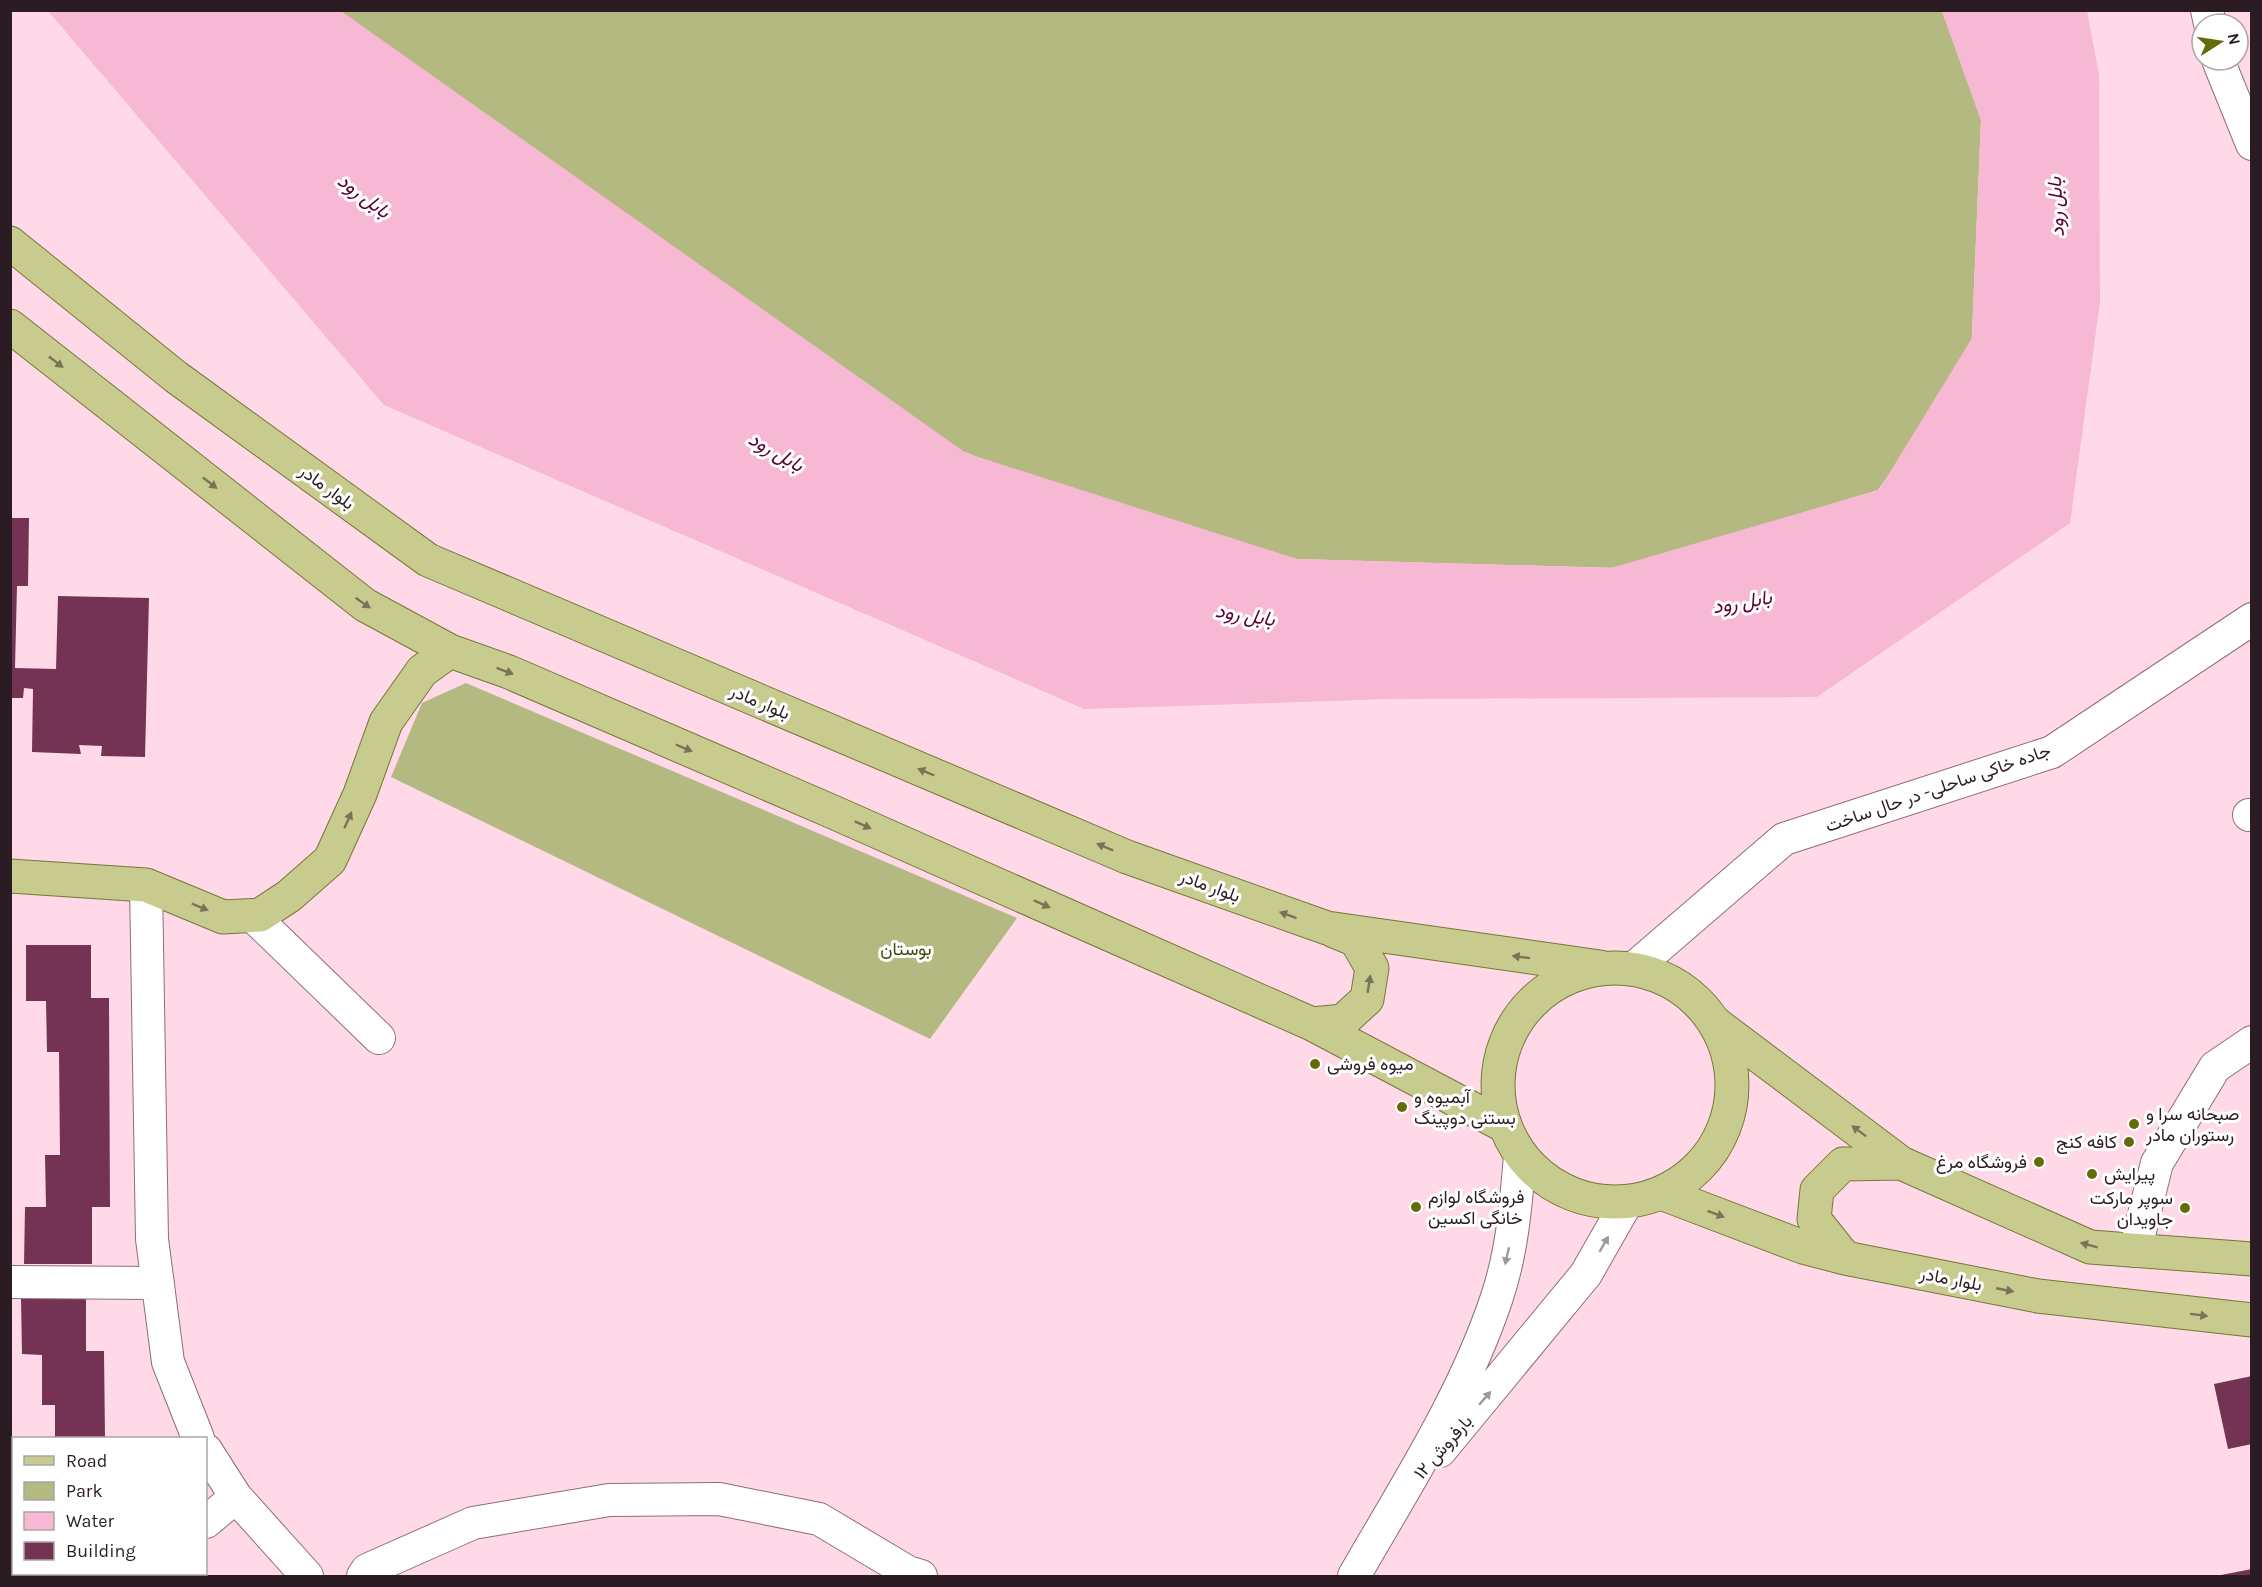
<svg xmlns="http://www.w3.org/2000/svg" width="2262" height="1587" viewBox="0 0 2262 1587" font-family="Karla,Vazirmatn,sans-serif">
	<rect width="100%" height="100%" fill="#ffd9e8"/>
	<path fill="#b3b980" d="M286 11H1942L1981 120 1971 355 1878 490 1619 568 1297 559 1068 491 763 376Z
		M466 683 1017 918 930 1039 391 777 422 703Z"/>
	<path fill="#f7b8d3" d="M48 11H341L966 453 1297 559 1611 568 1879 490 1972 338 1981 120 1942 11H2087L2099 75 2100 302 2070 523 1817 697 1391 699 1084 709 384 405Z"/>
	<path fill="#753354" d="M10 518H29L28 586H17L15 668 56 669 58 596 149 598 145 757 101 756 102 746 79 745 81 754 32 752 33 689 24 688 23 698H10Z
		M26 945H91V998H109L110 1207H92V1264H24L25 1207H46L45 1155H60L59 1052H47L46 1001H26Z
		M21 1298H86V1351H104L105 1438H55V1405H42V1355L22 1354Z
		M2252 1376V1444L2228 1449 2214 1384Z
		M2252 1569V1576H2221V1575Z
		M20 1574H87V1576H20Z"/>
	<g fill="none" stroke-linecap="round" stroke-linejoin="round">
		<g stroke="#8e6d7b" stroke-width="34">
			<path id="street" d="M2207 10 2210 24
				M2218 60 2252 144
				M2249 815H2252
				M146 885 152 1239 168 1362 198 1438
				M252 915 379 1038
				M1634 968 1784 839 2052 752 2252 619
				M2135 1251 2157 1163 2215 1067 2252 1042
				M10 1282 158 1283
				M206 1450 236 1497 307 1576
				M1440 1451 1586 1274 1627 1202
				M206 1522 236 1497
				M138 1576 141 1574
				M363 1576 367 1570 473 1523 609 1500 719 1499 819 1519 908 1572 921 1576
				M1354 1576C1405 1487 1463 1398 1496 1300 1512 1254 1516 1204 1520 1156"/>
		</g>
		<g stroke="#777737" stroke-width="35">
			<path id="primary" d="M10 243 176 377 428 560 1127 857 1327 928 1600 967
				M10 326 365 605 450 651 509 672 833 812 1312 1024 1503 1125
				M10 876 146 885 223 917 260 915 289 896 330 860 360 794 386 722 422 671 450 651
				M1498 1085a117 117 0 1 1 234 0a117 117 0 1 1-234 0Z
				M1715 1023 1901 1163 2090 1247 2252 1259
				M1312 1024 1343 1021 1367 999 1372 968 1356 940 1334 931
				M1661 1193 1803 1247 1845 1258 2038 1296 2252 1320
				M1845 1258 1814 1219 1817 1190 1843 1164 1901 1163"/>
		</g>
		<use href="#street" stroke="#fff" stroke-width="32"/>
		<use href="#primary" stroke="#c7cb8e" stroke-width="33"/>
	</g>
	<defs><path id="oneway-solid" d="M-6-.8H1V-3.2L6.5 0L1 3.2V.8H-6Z" transform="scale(1.5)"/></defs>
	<g fill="#787458">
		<use href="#oneway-solid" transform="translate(56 362) rotate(38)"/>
		<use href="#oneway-solid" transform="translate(210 483) rotate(38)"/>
		<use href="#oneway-solid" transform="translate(363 603) rotate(35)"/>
		<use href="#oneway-solid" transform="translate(505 671) rotate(21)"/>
		<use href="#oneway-solid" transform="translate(684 748) rotate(23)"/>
		<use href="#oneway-solid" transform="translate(926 772) rotate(-157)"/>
		<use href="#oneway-solid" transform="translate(348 820) rotate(-66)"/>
		<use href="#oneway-solid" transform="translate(863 825) rotate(24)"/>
		<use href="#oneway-solid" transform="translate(1105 847) rotate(-157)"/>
		<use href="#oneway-solid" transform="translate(1042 904) rotate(24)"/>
		<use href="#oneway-solid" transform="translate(200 907) rotate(23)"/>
		<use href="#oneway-solid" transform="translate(1288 915) rotate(-160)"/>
		<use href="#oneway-solid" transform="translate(1521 957) rotate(-173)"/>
		<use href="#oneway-solid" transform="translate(1369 984) rotate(-81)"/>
		<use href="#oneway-solid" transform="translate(1859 1131) rotate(-143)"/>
		<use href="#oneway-solid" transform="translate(1716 1214) rotate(21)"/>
		<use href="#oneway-solid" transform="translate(2089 1245) rotate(-165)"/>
		<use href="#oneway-solid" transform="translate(2005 1290) rotate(11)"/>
		<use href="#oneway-solid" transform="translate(2199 1315) rotate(7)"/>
	</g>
	<g fill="#9f999c">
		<use href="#oneway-solid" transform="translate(1604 1244) rotate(-60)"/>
		<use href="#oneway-solid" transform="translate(1507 1256) rotate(103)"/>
		<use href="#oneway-solid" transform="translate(1485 1398) rotate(-49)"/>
	</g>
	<g fill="#656a0b" stroke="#fff" stroke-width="2">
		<circle cx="1315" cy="1064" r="6"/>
		<circle cx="1402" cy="1107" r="6"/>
		<circle cx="2134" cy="1124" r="6"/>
		<circle cx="2129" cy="1142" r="6"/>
		<circle cx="2039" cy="1162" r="6"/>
		<circle cx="2092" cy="1174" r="6"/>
		<circle cx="1416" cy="1207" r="6"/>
		<circle cx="2185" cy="1208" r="6"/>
	</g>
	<g text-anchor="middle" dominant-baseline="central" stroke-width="6" stroke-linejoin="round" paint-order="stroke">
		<g font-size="18" fill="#2a1c22" stroke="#fff">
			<text transform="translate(327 487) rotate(36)">بلوار مادر</text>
			<text transform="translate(760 702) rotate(23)">بلوار مادر</text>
			<text transform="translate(1938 788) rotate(-19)">جاده خاکی ساحلی- در حال ساخت</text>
			<text transform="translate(1210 886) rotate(20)">بلوار مادر</text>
			<text transform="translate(1951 1279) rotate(11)">بلوار مادر</text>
			<text transform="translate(1443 1447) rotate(-49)">بارفروش ۱۲</text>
		</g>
		<g font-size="18" fill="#44480c" stroke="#fff">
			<text x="906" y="949">بوستان</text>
		</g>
		<g font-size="18" fill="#2a1c22" stroke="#fff" text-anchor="start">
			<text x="1327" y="1064">میوه فروشی</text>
			<text x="1414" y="1097">آبمیوه و<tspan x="1414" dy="21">بستنی دوپینگ</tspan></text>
			<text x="2146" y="1114">صبحانه سرا و<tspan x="2146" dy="21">رستوران مادر</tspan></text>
			<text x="2117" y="1142" text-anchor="end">کافه کنج</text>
			<text x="2027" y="1162" text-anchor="end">فروشگاه مرغ</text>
			<text x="2104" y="1174">پیرایش</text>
			<text x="1428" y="1197">فروشگاه لوازم<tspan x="1428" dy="21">خانگی اکسین</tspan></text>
			<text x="2173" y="1198" text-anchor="end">سوپر مارکت<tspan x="2173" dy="21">جاویدان</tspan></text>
		</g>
		<g font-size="20" font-style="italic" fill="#5d0039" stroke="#fff">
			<text transform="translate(364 196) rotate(37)">بابل رود</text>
			<text transform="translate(2056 207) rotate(-93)">بابل رود</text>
			<text transform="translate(776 452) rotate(30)">بابل رود</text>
			<text transform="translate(1742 602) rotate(-10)">بابل رود</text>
			<text transform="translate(1245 615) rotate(9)">بابل رود</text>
		</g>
	</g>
	<rect width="2262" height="1587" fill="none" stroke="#2a1c22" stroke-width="24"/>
	<rect x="12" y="1437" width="195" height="138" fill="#ffffff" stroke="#aaa4a7" stroke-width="1.5"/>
	<rect x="24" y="1456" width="30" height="9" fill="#c7cb8e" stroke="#aaa4a7" stroke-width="1.5"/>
	<text x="66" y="1467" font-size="18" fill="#2a1c22">Road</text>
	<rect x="24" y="1482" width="30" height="18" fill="#b3b980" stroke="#aaa4a7" stroke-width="1.5"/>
	<text x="66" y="1497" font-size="18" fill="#2a1c22">Park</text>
	<rect x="24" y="1512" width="30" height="18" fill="#f7b8d3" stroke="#aaa4a7" stroke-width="1.5"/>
	<text x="66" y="1527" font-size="18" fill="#2a1c22">Water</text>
	<rect x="24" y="1542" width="30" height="18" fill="#753354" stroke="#aaa4a7" stroke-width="1.5"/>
	<text x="66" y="1557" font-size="18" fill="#2a1c22">Building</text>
	<g transform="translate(2220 42) rotate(78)"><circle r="28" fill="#ffffff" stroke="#aaa4a7" stroke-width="1.5"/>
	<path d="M0-4.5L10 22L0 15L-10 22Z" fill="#656a0b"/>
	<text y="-9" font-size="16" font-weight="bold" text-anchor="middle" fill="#2a1c22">N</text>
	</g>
</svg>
